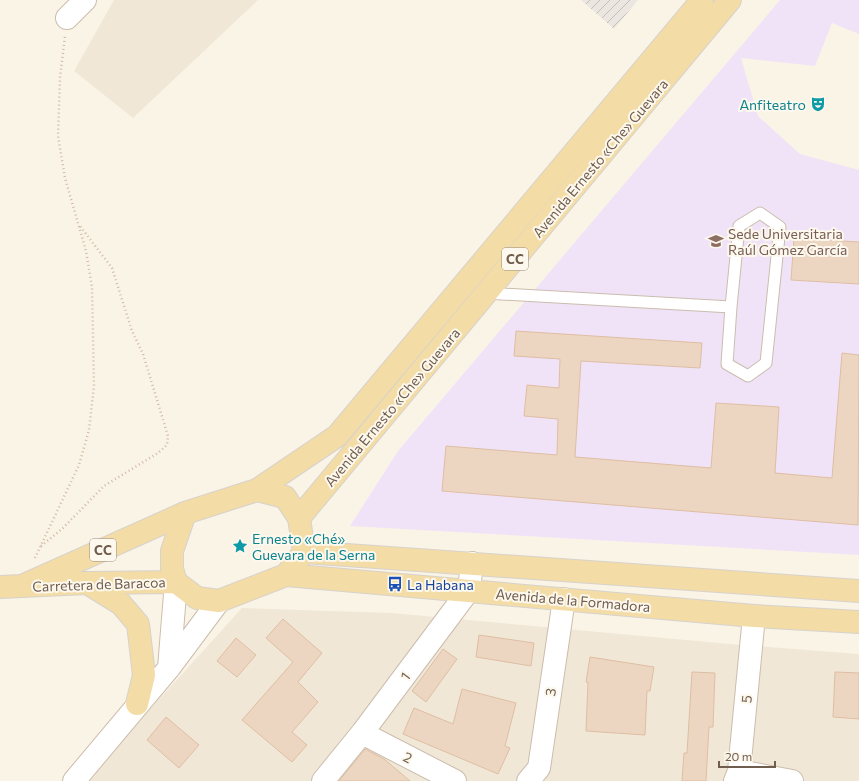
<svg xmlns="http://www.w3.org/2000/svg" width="859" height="781" viewBox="0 0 859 781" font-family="Commissioner,sans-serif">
	<defs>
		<pattern id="industrial-furrows" width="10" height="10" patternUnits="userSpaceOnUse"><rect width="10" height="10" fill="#ebe6e0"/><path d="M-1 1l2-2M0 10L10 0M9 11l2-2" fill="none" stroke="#c3beb8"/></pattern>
	</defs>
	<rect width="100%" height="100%" fill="#faf4e7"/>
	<path fill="#f1e7d6" d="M114 0H258L133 118 74 71Z
		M242 608 392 613 741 645 859 654V781H85Z"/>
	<path fill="url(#industrial-furrows)" d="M581 0H638L614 29Z"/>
	<path fill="#f1e3f7" d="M780 0H859V34L832 23 815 66 741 58 758 116 800 154 859 170V555L350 526 398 451Z"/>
	<path fill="#edd6c1" stroke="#debea3" d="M794 238 859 242V284L791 280Z
		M516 331 702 343 700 368 581 361 575 457 711 468 716 403 779 407 775 473 832 478 842 353 859 355 858 525 442 491 446 446 557 455 558 419 524 416 527 385 559 388 560 359 514 356Z
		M283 619 322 653 298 682 318 702 292 732 307 745 292 762 242 720 293 662 266 638Z
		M479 635 534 643 531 666 476 657Z
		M236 638 256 655 237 677 217 661Z
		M443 649 457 659 426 702 412 691Z
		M590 657 654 667 650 691H647L645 735 586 731 588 682H586Z
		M692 672 715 673 713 727H709L706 781H682L684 753H687Z
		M835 672 859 673V719L833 717Z
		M462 689 516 703 505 746 510 748 498 774 403 734 414 708 453 724Z
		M166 717 199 745 179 768 147 740Z
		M365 749 384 759 410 781H339Z"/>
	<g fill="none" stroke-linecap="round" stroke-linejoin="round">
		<g stroke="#cbbdae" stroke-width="13">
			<path id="service" d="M484 293 731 307 739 226 760 213 780 227 766 363 748 376 727 364 731 307"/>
		</g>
		<g stroke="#cbbdae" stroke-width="24">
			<path id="minor" d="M67 18 85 0
				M362 733 455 781
				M739 771 792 781
				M323 781 362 733 469 590 472 563
				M528 781 539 768 564 599
				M735 781 739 771 754 616"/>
		</g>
		<g stroke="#cdbdac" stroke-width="24">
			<path id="secondary" d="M169 668 176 582
				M74 781 169 668 219 601"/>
		</g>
		<g stroke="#d7d2cd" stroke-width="24">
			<path id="primary" d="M257 490 337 436 702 0
				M299 518 730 0
				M304 552 859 591
				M286 575 754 616 859 622
				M87 583 121 604 138 624 144 675 137 704
				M22 586 185 513 257 490 285 497 299 518 304 552 286 575 219 601 197 598 176 582 172 569V551L185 513
				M0 587 87 583 176 582"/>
		</g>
		<path stroke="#d2b9a4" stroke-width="2.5" stroke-dasharray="1 3" stroke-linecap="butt" d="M41 546 62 529 104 486 158 453 167 445 168 436 143 354 132 331 112 268 80 226
			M35 558 79 465 89 430 94 386 92 287 86 251 65 178 58 136 60 78 65 36"/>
		<use href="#service" stroke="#fff" stroke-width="11"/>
		<use href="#minor" stroke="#fff" stroke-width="22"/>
		<use href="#secondary" stroke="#fff" stroke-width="22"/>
		<use href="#primary" stroke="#f3dca5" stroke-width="22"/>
	</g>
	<defs>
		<g id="theatre-bare" transform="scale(1.2)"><path d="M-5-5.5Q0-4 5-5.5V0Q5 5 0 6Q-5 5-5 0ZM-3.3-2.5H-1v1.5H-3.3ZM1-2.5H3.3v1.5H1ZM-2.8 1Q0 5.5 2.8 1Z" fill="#0f9aa8" stroke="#fdf8ed" stroke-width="2.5" paint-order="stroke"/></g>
		<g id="university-bare" transform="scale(1.2)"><path d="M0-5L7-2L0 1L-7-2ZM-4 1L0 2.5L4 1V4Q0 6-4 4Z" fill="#8d6e63" stroke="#fdf8ed" stroke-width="2.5" paint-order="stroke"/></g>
		<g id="sight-bare" transform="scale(1.2)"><path d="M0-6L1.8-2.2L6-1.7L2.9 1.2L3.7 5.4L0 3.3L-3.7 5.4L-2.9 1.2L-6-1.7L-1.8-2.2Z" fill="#0f9aa8" stroke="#fdf8ed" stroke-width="2.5" paint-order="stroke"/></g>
		<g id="bus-bare" transform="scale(1.2)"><path d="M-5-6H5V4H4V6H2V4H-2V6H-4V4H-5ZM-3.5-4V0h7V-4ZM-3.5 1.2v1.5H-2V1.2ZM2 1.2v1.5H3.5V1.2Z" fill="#1a4fb4" stroke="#fdf8ed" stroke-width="2.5" paint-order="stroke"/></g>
	</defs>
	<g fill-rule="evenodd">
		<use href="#theatre-bare" x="818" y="104"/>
		<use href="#university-bare" x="716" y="241"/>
		<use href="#sight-bare" x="240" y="546"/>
		<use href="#bus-bare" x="395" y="584"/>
	</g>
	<g text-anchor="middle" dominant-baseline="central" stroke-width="4" stroke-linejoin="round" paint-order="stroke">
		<g fill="#fdf8ed" stroke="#9b8c7e" stroke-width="1">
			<rect x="502" y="248" width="26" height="22" rx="3"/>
			<rect x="90" y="539" width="26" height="22" rx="3"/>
		</g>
		<g font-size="13" font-weight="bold" fill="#715d4e">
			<text x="515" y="259">CC</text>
			<text x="103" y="550">CC</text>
		</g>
		<g font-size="14" fill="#0d838f" stroke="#fdf8ed" text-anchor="end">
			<text x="806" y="104">Anfiteatro</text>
			<text x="252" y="538" text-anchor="start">Ernesto «Ché»<tspan x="252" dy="16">Guevara de la Serna</tspan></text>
		</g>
		<g font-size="14" fill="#715d4e" stroke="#fdf8ed">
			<text transform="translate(600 158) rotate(-50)">Avenida Ernesto «Che» Guevara</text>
			<text transform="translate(392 407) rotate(-50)">Avenida Ernesto «Che» Guevara</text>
			<text transform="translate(99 584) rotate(-2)">Carretera de Baracoa</text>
			<text transform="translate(573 600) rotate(5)">Avenida de la Formadora</text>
			<text transform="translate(405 676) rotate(-53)">1</text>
			<text transform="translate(550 692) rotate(-82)">3</text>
			<text transform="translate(746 699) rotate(-85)">5</text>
			<text transform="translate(408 757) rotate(27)">2</text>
		</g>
		<g font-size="14" fill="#785e54" stroke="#fdf8ed" text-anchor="start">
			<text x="728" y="233">Sede Universitaria<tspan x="728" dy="16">Raúl Gómez García</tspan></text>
		</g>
		<g font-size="14" fill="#164399" stroke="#fdf8ed" text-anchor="start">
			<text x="407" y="584">La Habana</text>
		</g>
	</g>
	<path d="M719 761v6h56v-6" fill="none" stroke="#715d4e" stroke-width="2"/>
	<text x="725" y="761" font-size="12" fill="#715d4e" stroke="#fdf8ed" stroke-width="3" paint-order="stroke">20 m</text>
</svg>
